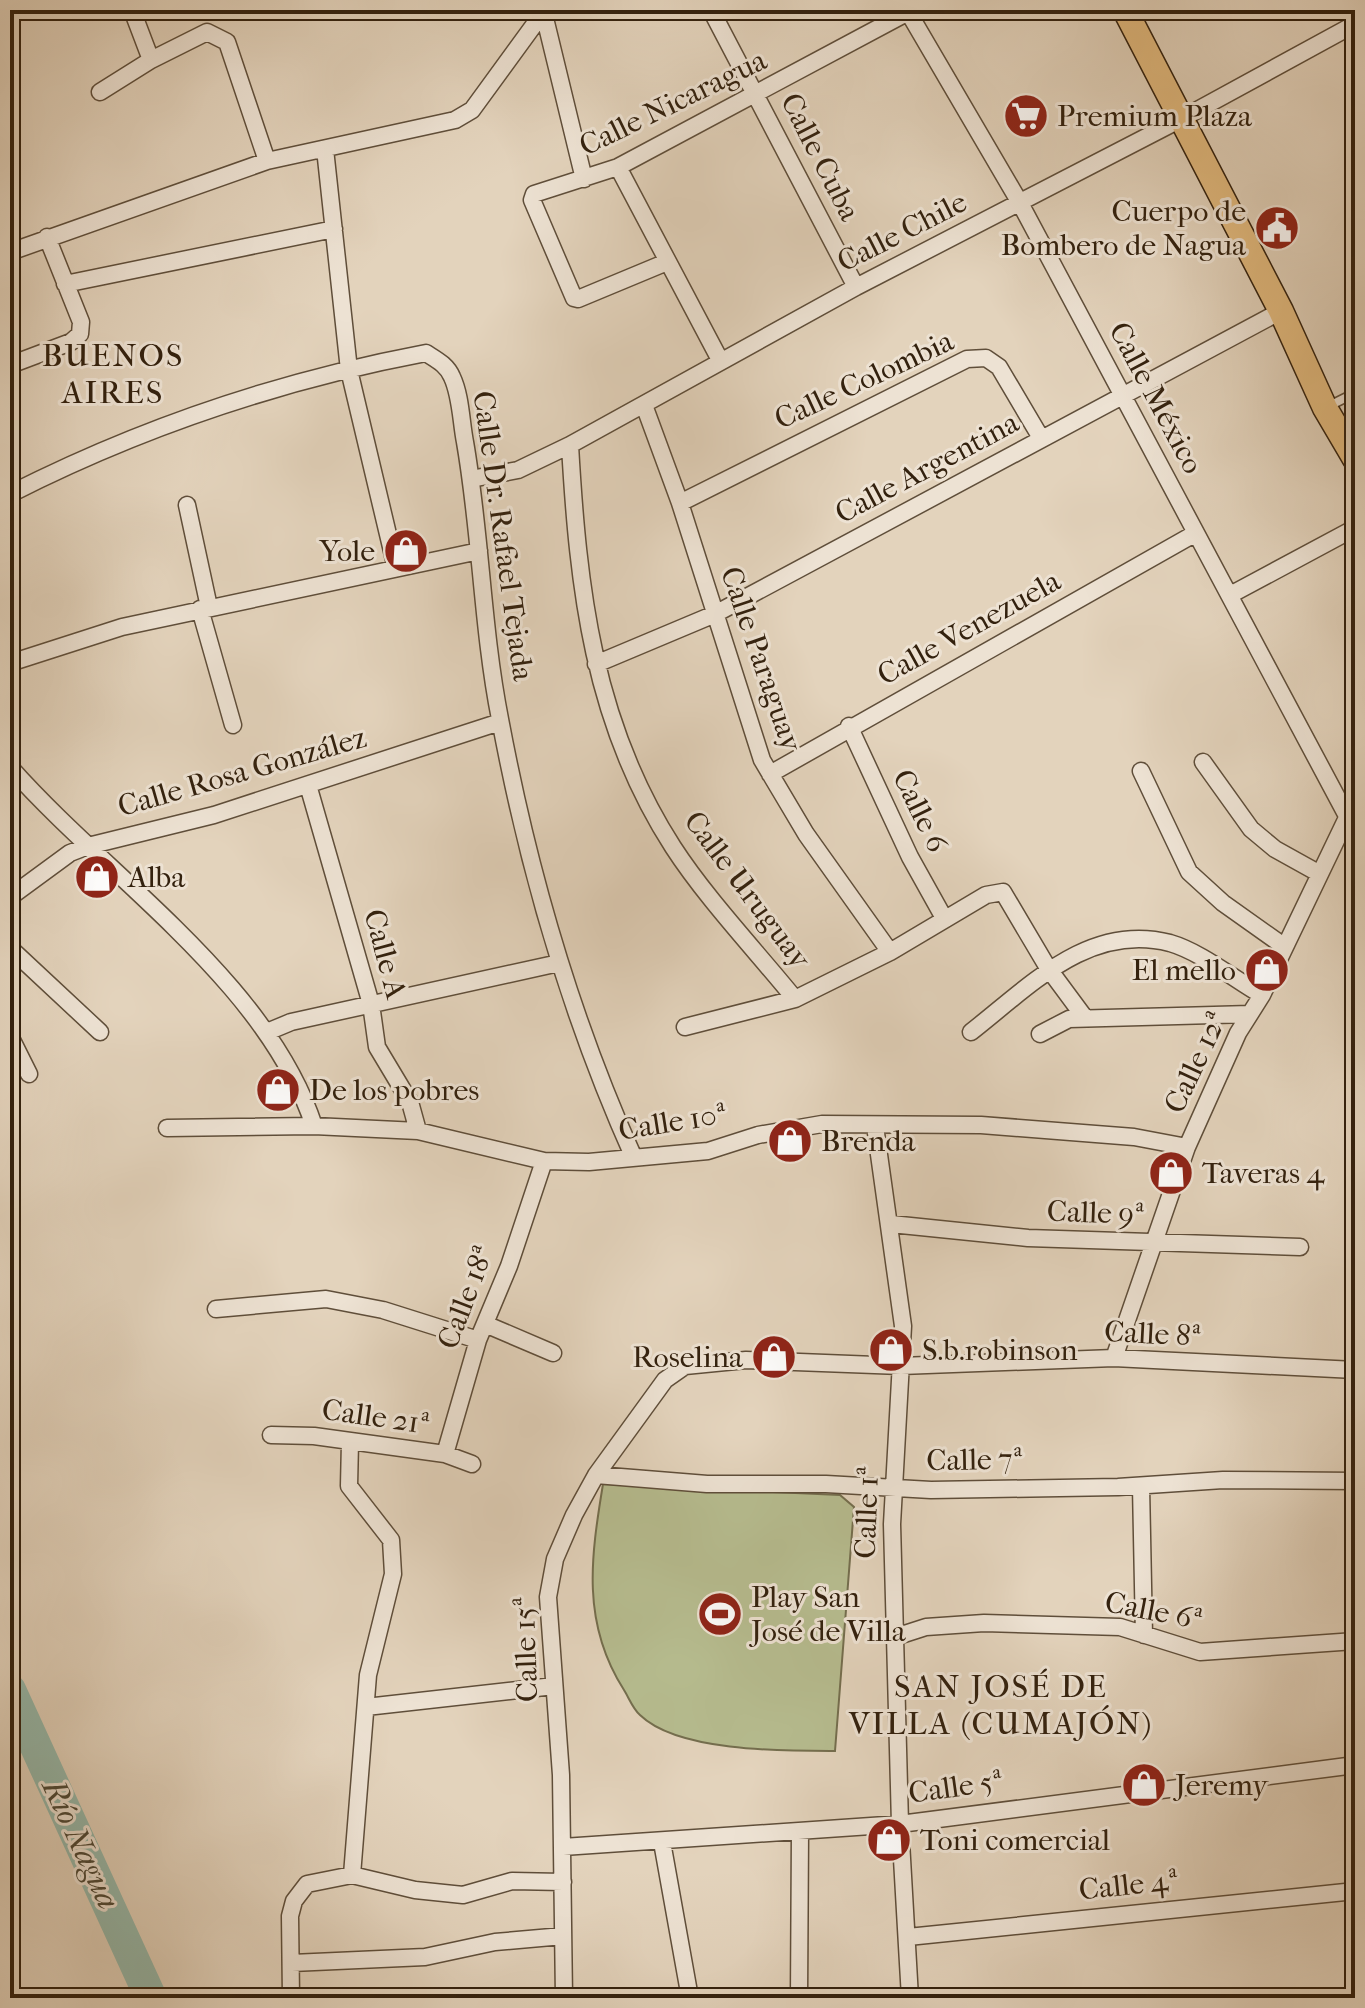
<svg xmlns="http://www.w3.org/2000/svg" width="1365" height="2008" viewBox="0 0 1365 2008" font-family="'IM FELL French Canon',serif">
	<rect width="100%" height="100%" fill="#e3d3bc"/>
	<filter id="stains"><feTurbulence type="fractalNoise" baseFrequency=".0025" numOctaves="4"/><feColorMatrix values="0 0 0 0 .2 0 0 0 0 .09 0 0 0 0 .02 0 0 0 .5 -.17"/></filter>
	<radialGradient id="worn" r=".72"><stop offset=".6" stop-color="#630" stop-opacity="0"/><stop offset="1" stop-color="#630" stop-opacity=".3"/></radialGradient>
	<path fill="#b6bc8f" stroke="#746e4e" stroke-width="2" d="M603 1484 840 1495 854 1507 835 1751C784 1751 678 1752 640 1715 633 1709 629 1698 624 1690 581 1623 591 1557 603 1484Z"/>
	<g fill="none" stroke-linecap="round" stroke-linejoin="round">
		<path stroke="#96b9ab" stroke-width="32" d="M10 1690 151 1998"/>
		<g stroke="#5f4e3a" stroke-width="11">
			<path id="service" d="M1327 407 1355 393"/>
		</g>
		<g stroke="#5f4e3a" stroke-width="19">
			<path id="minor" d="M132 10 151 60
				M543 10 584 179
				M711 10 856 287
				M907 10 1020 203 1347 816
				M100 92 151 60 207 32 227 42 267 161
				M325 149 349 370 396 568
				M618 167 720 360
				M10 252 267 161 455 120 472 110 542 14
				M667 262 578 299 574 298 532 200 534 194 618 167 912 10
				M65 284 334 229
				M10 365 71 342 80 334 81 322 47 237
				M644 405 680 503 762 760 806 834 890 952
				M570 445C578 588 593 723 673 847 706 898 756 951 795 999
				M471 479 518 470 570 445 856 287 1181 119 1355 24
				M10 494C140 428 283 380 426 353 437 360 447 365 452 377 461 396 461 422 465 442 481 534 482 628 500 719 528 869 571 1018 634 1158
				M680 503 967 359 986 358 999 367 1041 438
				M187 505 209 607
				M1230 595 1355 528
				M200 609 233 725
				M10 663 122 627 479 551
				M596 664 715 614 1281 311
				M849 726 910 857 944 918
				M1203 762 1251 829 1275 849 1320 874
				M10 767C108 878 267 982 314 1126
				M1141 771 1189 872 1223 903 1285 947
				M770 774 1196 533
				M308 785 371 1004 377 1047 410 1102 418 1131
				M10 897 70 853 88 846 214 815 500 722
				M10 948 100 1032
				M685 1027 795 999 890 952 986 895 1003 892 1048 968 1085 1018
				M267 1032 291 1022 559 963
				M971 1032C1030 986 1089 922 1170 943 1201 952 1234 979 1262 995
				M1040 1034 1069 1019 1250 1014
				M10 1036 29 1074
				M875 1126 903 1326 892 1524 900 1824 910 1998
				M167 1128 314 1126 418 1131 544 1161 589 1162 708 1151 758 1135 822 1124 981 1125 1134 1137 1187 1147
				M891 1224 1028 1238 1300 1247
				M216 1309 326 1299 383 1310 478 1340
				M485 1324 553 1353
				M1114 1358 1187 1147 1238 1033 1262 995 1355 801
				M271 1435 314 1436 445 1454 472 1464
				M350 1442 349 1486 391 1540 393 1574 368 1675 352 1875
				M445 1454 478 1340 509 1266 544 1161
				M596 1475 707 1484H826L931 1490 1118 1487 1223 1480 1355 1481
				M1141 1486 1144 1635
				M895 1637 926 1627 984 1623 1120 1627 1200 1652 1355 1641
				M366 1707 554 1686
				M662 1842 690 1998
				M563 1847 900 1824 1355 1765
				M908 1937 1355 1891
				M292 1963 425 1957 495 1942 563 1936
				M291 1998 290 1916 294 1901 307 1884 352 1875 415 1890 463 1895 512 1881 563 1882
				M564 1998 561 1775 548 1597 555 1559 574 1515 596 1475 665 1380 685 1366 746 1360 901 1366 1114 1358 1355 1370
				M799 1998 800 1831"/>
		</g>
		<g stroke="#33210e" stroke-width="27">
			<path id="primary" d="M1125 10 1281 311 1325 408 1355 459"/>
		</g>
		<use href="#service" stroke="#ede2d3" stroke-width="8"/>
		<use href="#minor" stroke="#ede2d3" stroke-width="16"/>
		<use href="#primary" stroke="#e2ba7e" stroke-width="24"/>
	</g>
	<defs>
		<g id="supermarket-disc" transform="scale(2.3)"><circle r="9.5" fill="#8f2418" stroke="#ede2d3"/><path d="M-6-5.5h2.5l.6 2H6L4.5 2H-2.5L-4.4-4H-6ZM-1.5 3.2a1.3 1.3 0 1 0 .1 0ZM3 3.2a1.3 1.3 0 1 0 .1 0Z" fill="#fff"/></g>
		<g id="civic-disc" transform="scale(2.3)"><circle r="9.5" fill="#8f2418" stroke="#ede2d3"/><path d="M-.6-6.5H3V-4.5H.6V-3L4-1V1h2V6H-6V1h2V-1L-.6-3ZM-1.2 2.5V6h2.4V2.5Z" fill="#fff"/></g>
		<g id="shop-disc" transform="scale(2.3)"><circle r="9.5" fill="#8f2418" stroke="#ede2d3"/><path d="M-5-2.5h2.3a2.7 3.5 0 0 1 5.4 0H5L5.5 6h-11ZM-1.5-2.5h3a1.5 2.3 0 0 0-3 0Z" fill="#fff"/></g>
		<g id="stadium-disc" transform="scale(2.3)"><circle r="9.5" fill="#8f2418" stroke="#ede2d3"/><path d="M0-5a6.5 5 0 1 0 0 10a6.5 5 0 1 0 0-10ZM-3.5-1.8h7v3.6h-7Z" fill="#fff"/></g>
	</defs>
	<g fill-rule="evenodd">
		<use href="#supermarket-disc" x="1026" y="116"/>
		<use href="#civic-disc" x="1277" y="228"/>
		<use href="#shop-disc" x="406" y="551"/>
		<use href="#shop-disc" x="97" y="877"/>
		<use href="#shop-disc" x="1267" y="970"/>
		<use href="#shop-disc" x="278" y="1090"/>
		<use href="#shop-disc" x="790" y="1141"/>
		<use href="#shop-disc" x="1171" y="1173"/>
		<use href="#shop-disc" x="891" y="1350"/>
		<use href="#shop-disc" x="774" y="1357"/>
		<use href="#stadium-disc" x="720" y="1614"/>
		<use href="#shop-disc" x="1144" y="1785"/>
		<use href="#shop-disc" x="889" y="1840"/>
	</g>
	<g text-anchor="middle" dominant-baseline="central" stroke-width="6" stroke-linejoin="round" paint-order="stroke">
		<g font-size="30" fill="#33210e" stroke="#ede2d3">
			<text transform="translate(673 103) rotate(-26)">Calle Nicaragua</text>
			<text transform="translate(820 157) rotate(63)">Calle Cuba</text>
			<text transform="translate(902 232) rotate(-27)">Calle Chile</text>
			<text transform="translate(864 380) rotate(-25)">Calle Colombia</text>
			<text transform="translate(1156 398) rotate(62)">Calle México</text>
			<text transform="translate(927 468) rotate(-28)">Calle Argentina</text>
			<text transform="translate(503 536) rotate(82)">Calle Dr. Rafael Tejada</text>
			<text transform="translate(969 628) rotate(-29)">Calle Venezuela</text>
			<text transform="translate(761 659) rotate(71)">Calle Paraguay</text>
			<text transform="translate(242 772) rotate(-16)">Calle Rosa González</text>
			<text transform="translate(920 811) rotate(64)">Calle 6</text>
			<text transform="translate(747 890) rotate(53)">Calle Uruguay</text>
			<text transform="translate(385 954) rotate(75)">Calle A</text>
			<text transform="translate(1196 1062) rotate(-65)">Calle 12ª</text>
			<text transform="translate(673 1122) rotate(-9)">Calle 10ª</text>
			<text transform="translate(1096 1213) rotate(2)">Calle 9ª</text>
			<text transform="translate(466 1297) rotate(-69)">Calle 18ª</text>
			<text transform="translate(1153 1334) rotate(3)">Calle 8ª</text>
			<text transform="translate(376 1417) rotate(8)">Calle 21ª</text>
			<text transform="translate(975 1460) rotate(-1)">Calle 7ª</text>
			<text transform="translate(867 1512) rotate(-88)">Calle 1ª</text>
			<text transform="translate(1154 1611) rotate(11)">Calle 6ª</text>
			<text transform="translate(526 1649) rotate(-92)">Calle 15ª</text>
			<text transform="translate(956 1787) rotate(-8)">Calle 5ª</text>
			<text transform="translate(1129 1885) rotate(-6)">Calle 4ª</text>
		</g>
		<g font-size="30" fill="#33210e" stroke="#ede2d3" text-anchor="start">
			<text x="1057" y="116">Premium Plaza</text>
			<text x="1246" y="211" text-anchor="end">Cuerpo de<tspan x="1246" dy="34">Bombero de Nagua</tspan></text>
			<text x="375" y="551" text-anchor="end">Yole</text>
			<text x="128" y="877">Alba</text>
			<text x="1236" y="970" text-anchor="end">El mello</text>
			<text x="309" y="1090">De los pobres</text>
			<text x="821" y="1141">Brenda</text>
			<text x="1202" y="1173">Taveras 4</text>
			<text x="922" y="1350">S.b.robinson</text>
			<text x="743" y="1357" text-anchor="end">Roselina</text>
			<text x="751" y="1597">Play San<tspan x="751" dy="34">José de Villa</tspan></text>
			<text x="1175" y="1785">Jeremy</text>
			<text x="920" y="1840">Toni comercial</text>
		</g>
		<g font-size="32" letter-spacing="2" fill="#33210e" stroke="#ede2d3">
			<text x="113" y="355">BUENOS<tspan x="113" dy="37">AIRES</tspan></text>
			<text x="1001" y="1686">SAN JOSÉ DE<tspan x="1001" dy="37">VILLA (CUMAJÓN)</tspan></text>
		</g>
		<g font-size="32" font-style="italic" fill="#4c4735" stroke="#ede2d3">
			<text transform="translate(81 1844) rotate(65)">Río Nagua</text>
		</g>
	</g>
	<rect width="1365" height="2008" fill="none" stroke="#e3d3bc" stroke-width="40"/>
	<rect x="12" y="12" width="1341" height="1984" fill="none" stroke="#33210e" stroke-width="4"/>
	<rect x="20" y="20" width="1325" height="1968" fill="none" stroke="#33210e" stroke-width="2"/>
	<rect width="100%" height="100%" filter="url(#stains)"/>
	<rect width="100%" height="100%" fill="url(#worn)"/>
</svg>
